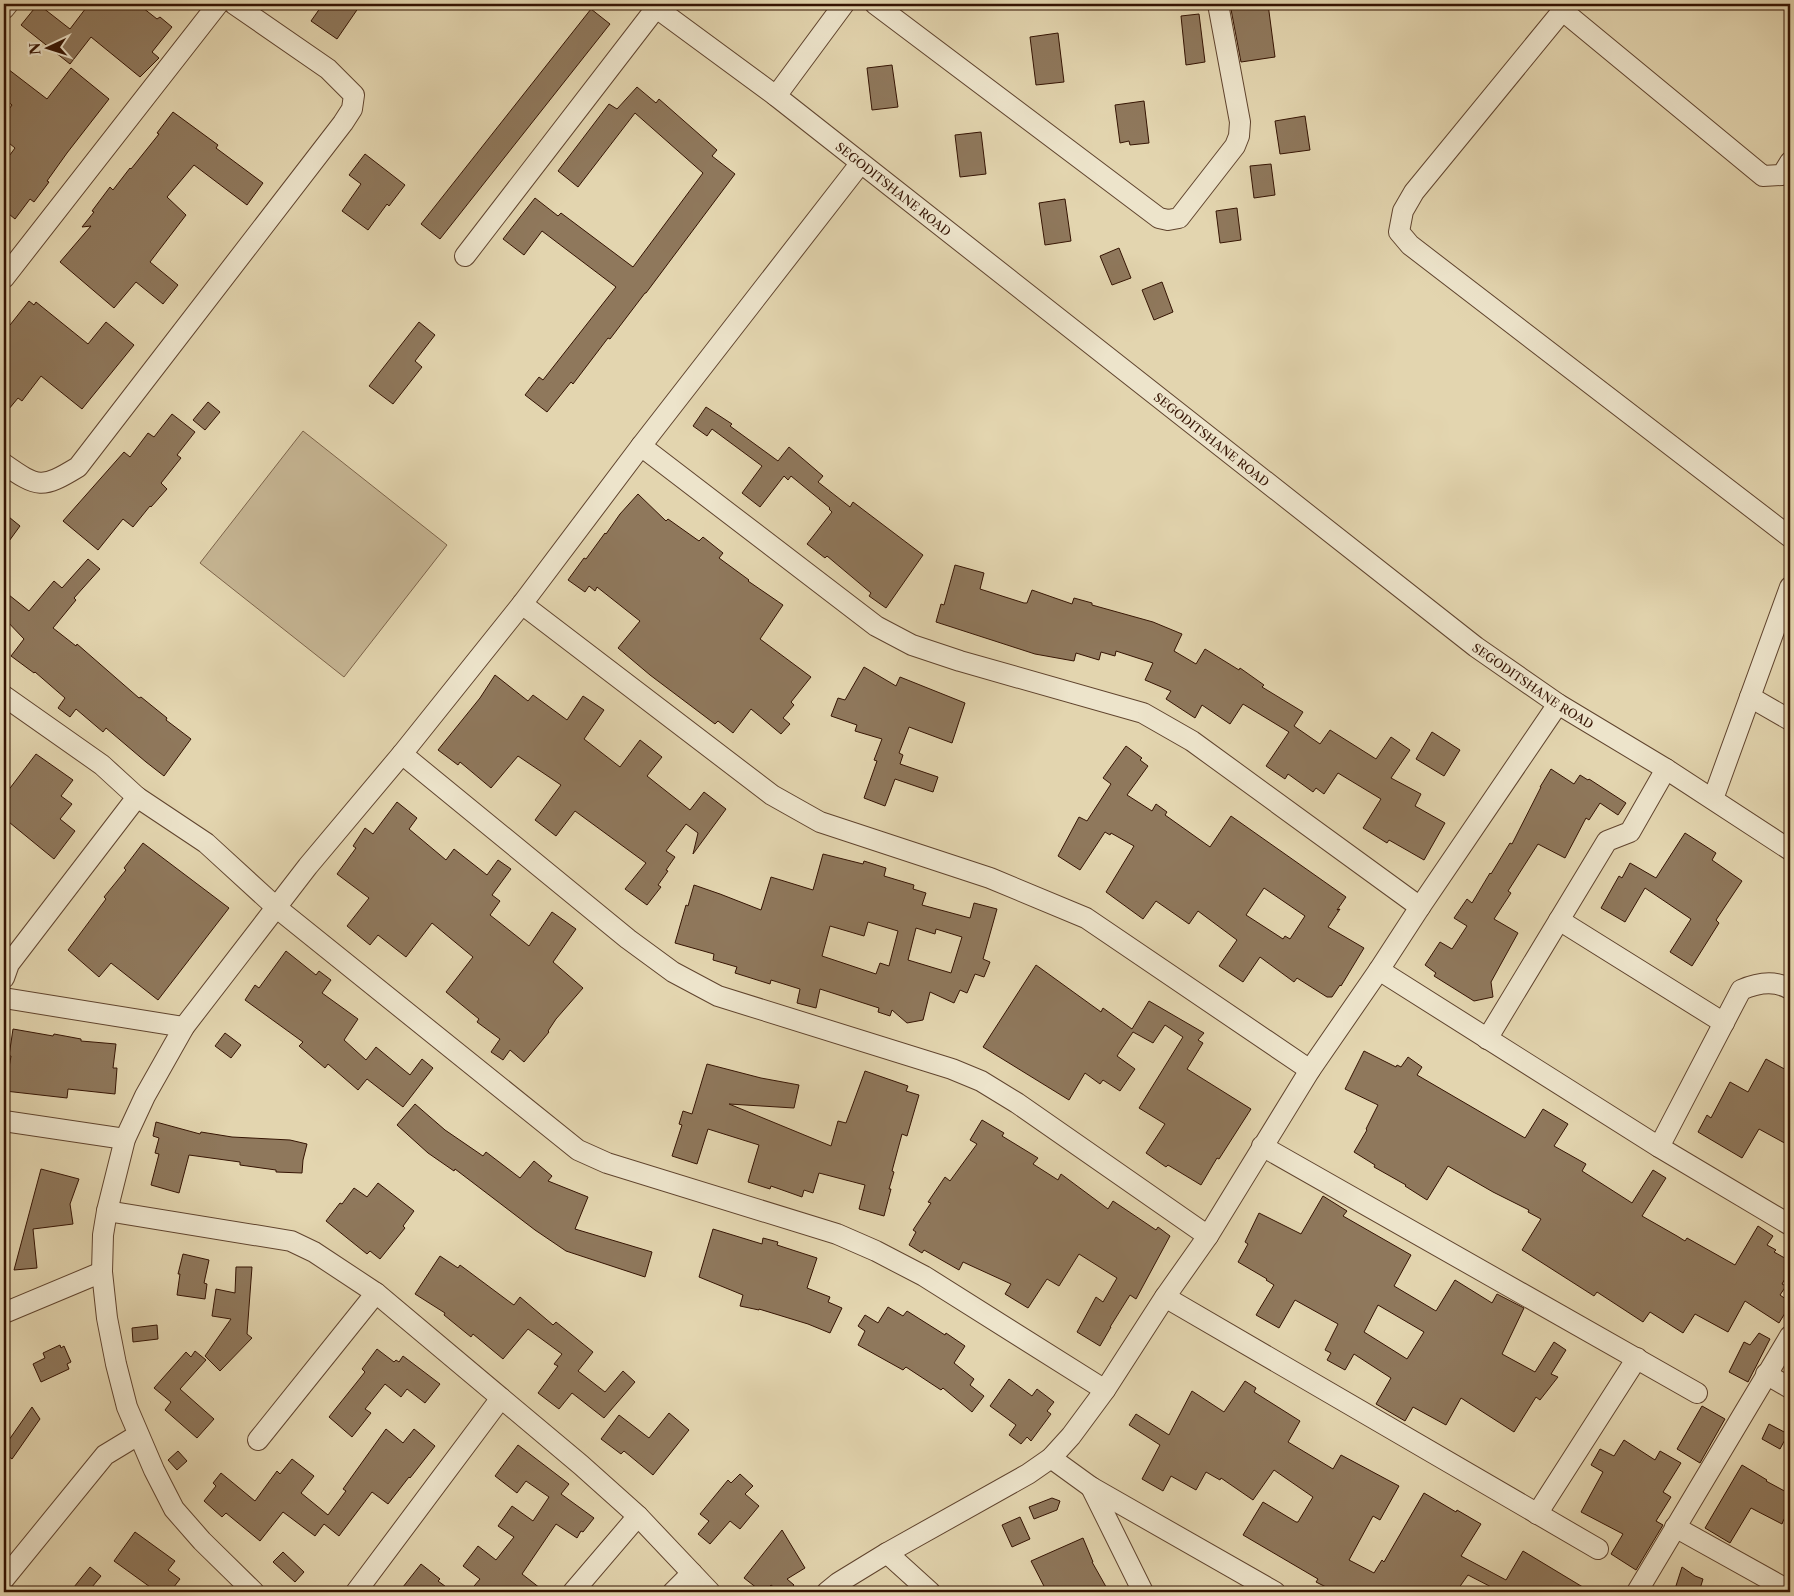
<svg xmlns="http://www.w3.org/2000/svg" width="1794" height="1596" viewBox="0 0 1794 1596" font-family="'Libre Caslon Text',serif">
	<rect width="100%" height="100%" fill="#e3d5af"/>
	<filter id="stains"><feTurbulence type="fractalNoise" baseFrequency=".004" numOctaves="4"/><feColorMatrix values="0 0 0 0 .2 0 0 0 0 .09 0 0 0 0 .02 0 0 0 .5 -.17"/></filter>
	<radialGradient id="worn" r=".72"><stop offset=".6" stop-color="#630" stop-opacity="0"/><stop offset="1" stop-color="#630" stop-opacity=".3"/></radialGradient>
	<path fill="#c5b492" stroke="#7d644a" d="M303 431 447 545 344 677 200 563Z"/>
	<path fill="#8f785c" stroke="#351403" fill-rule="evenodd" d="M38 4 70 29 89 4H138L157 19 160 17 172 27 152 52 159 58 140 77 91 37 70 64 21 25Z
		M323 4H361L337 39 311 21Z
		M1230 4H1268L1275 57 1241 62Z
		M591 9 610 24 440 239 421 224Z
		M1199 14 1205 62 1186 65 1181 16Z
		M1058 33 1064 82 1036 85 1030 37Z
		M892 65 898 107 872 110 867 68Z
		M4 66 47 99 71 68 109 99 67 153 47 181 49 182 34 202 30 199 15 219 4 210V163L15 148 4 139V116L12 105 4 98Z
		M637 87 656 103 659 99 717 150 712 156 735 174 646 293H645L610 339 608 338 573 384 571 382 547 412 525 395 539 377 543 380 616 287 542 231 524 255 503 239 535 198 558 216 561 213 633 267 703 173 635 113 578 187 558 171 609 104 617 109Z
		M1144 101 1149 143 1130 145 1129 141 1120 143 1115 105Z
		M173 112 218 145 216 148 263 183 247 205 194 165 167 197 186 215 150 262 178 285 163 304 136 282 114 308 60 262 91 226 82 227 94 212 92 211 110 187 113 190 130 168 131 169 159 134 157 133Z
		M1305 116 1310 150 1280 154 1275 121Z
		M981 132 986 174 960 177 955 135Z
		M365 154 405 185 389 206 387 204 368 230 342 211 361 184 349 175Z
		M1271 164 1275 195 1254 198 1250 166Z
		M1065 199 1071 241 1045 245 1039 203Z
		M1237 208 1241 240 1220 243 1216 211Z
		M1119 248 1131 278 1112 285 1100 256Z
		M1162 282 1173 312 1154 320 1142 290Z
		M29 301 34 305 36 302 88 344 106 322 134 345 82 409 41 376 22 401 18 398 4 415V320L10 325Z
		M419 322 435 335 415 361 422 367 393 404 369 386Z
		M208 402 220 412 205 430 193 420Z
		M706 407 732 424 730 426 778 461 789 447 823 476 818 482 850 507 853 502 923 555 886 608 869 596 871 593 827 556 825 558 807 544 832 512 829 509 830 508 791 476 788 480 784 476 760 507 742 493 762 466 712 429 707 436 693 426Z
		M172 414 195 432 177 455 181 458 161 483 167 489 151 507 150 506 133 527 123 519 98 550 63 521 124 452 130 457 148 433 154 437Z
		M638 494 666 521 668 519 699 541 703 537 723 553 719 558 749 580 748 581 783 605 760 639 811 677 791 702 794 705 783 718 790 724 781 734 751 709 733 733 718 721 715 724 650 675 618 648 640 621 597 587 595 591 589 586 585 592 568 580 584 558 586 559 605 533 606 534 620 514Z
		M4 513 20 526 4 548Z
		M88 559 100 569 74 598 76 600 53 628 76 646 77 644 139 698 141 697 167 718 166 720 191 739 164 776 146 762 106 728 103 732 76 709 70 717 58 708 65 698 35 672 34 673 11 656 24 639 4 618V591L29 611 54 581 62 588Z
		M955 565 984 573 980 589 1024 603H1027L1032 590 1072 604 1074 598 1092 603V605L1153 622 1182 634 1174 651 1196 664 1205 649 1239 670 1240 668 1264 685 1262 687 1303 712 1294 726 1320 744 1330 730 1376 759 1391 737 1410 750 1391 778 1421 794 1415 806 1445 823 1424 860 1389 840 1387 843 1363 828 1381 799 1338 773 1324 794 1316 788 1313 792 1288 774 1285 779 1266 766 1289 732 1243 704 1230 724 1202 705 1195 718 1166 699 1171 691 1145 680 1153 663 1116 651 1115 656 1101 652 1099 660 1076 653 1074 661 1035 654 936 622 941 604 944 605Z
		M864 667 896 686 900 677 965 703 952 743 909 727 899 753 903 755 900 764 938 777 933 792 895 779 885 806 864 798 877 761 874 760 882 739 855 731 857 725 831 716 838 698 845 700Z
		M495 675 528 701 533 695 567 720 583 696 604 710 584 739 620 767 640 740 662 757 647 776 690 810 704 792 726 809 693 854 698 833 686 824 666 851 675 857 666 870 668 871 658 885 661 887 647 905 625 889 646 863 575 811 556 836 535 820 561 785 518 756 491 788 460 762 458 765 438 750 480 698Z
		M1432 732 1460 750 1444 776 1416 759Z
		M1126 746 1142 758 1140 760 1148 766 1127 795 1152 811 1156 804 1167 812 1165 815 1210 847 1231 816 1346 897 1337 910 1340 909 1328 927 1364 948 1341 986 1340 985 1332 997H1327L1297 978 1294 982 1260 957 1243 982 1219 966 1237 940 1198 911 1189 924 1156 901 1143 919 1106 892 1134 846 1111 833 1110 835 1105 832 1080 870 1058 856 1079 817 1087 821 1111 784 1103 778ZM1264 888 1305 916 1290 939 1285 936 1283 939 1246 915Z
		M36 754 73 780 61 796 72 804 60 819 75 831 54 859 4 818V796Z
		M1551 769 1574 784 1580 775 1588 780 1589 779 1626 803 1618 815 1600 803 1589 820 1586 818 1565 858 1538 844 1508 891 1511 893 1494 919 1518 933 1491 982 1493 997 1474 1001 1434 976 1436 973 1425 965 1440 942 1452 949 1467 926 1454 918 1467 899 1472 903 1490 873 1491 874 1510 843 1512 844 1541 787H1540Z
		M397 802 417 818 409 829 446 860 454 849 487 875 498 860 511 869 492 895 500 901 490 915 529 946 552 912 576 929 553 962 583 988 556 1019 548 1031 549 1032 524 1062 510 1050 503 1060 491 1052 500 1039 477 1022 479 1019 446 992 473 957 432 923 406 957 378 935 370 945 347 926 369 898 337 874 356 848 353 846 365 828 373 834Z
		M1685 833 1716 853 1712 860 1742 881 1716 920 1719 923 1692 966 1670 952 1691 919 1645 888 1625 922 1601 908 1619 876 1622 878 1630 863 1656 878Z
		M143 843 229 908 158 1000 111 963 99 977 68 950 106 899 104 897 126 870 124 868Z
		M823 854 863 864 864 861 886 868 884 876 914 885 913 889 926 893 922 905 970 918 974 903 997 909 983 959 990 962 984 977 975 974 967 993 960 990 954 1003 930 992 923 1020 907 1023 892 1010 890 1016 878 1012 879 1008 820 989 816 1008 797 1003 800 989 771 980 770 984 735 973 737 967 713 960 714 954 675 943 686 905 688 906 694 885 720 894 761 910 771 877 813 890ZM868 922 898 931 889 966 880 963 876 974 822 956 830 926 864 936ZM916 928 935 934 936 929 962 937 951 973 908 960Z
		M286 951 316 975 319 971 331 980 322 993 358 1019 344 1040 366 1060 376 1047 410 1075 422 1059 433 1068 403 1107 367 1079 358 1090 328 1064 325 1068 299 1046 303 1042 245 1000 255 985 259 988Z
		M1036 965 1101 1012 1103 1008 1132 1029 1149 1001 1204 1033 1198 1040 1203 1043 1187 1069 1251 1109 1219 1159 1217 1158 1201 1185 1168 1165 1166 1167 1146 1153 1165 1124 1139 1108 1183 1037 1165 1025 1153 1043 1133 1032 1117 1056 1135 1069 1120 1091 1103 1080 1100 1084 1085 1073 1069 1100 983 1047Z
		M13 1029 53 1036 54 1034 81 1039V1041L116 1044 113 1068H117L115 1094 68 1089 67 1098 5 1091 11 1056H9Z
		M225 1033 241 1045 231 1058 215 1046Z
		M1364 1051 1396 1067 1397 1065 1401 1067 1408 1057 1422 1067 1417 1075 1525 1138 1543 1109 1568 1124 1554 1146 1586 1164 1582 1171 1632 1203 1653 1170 1666 1178 1642 1216 1677 1236 1685 1241 1687 1238 1735 1265 1758 1226 1773 1236 1767 1245 1776 1250 1774 1252 1790 1261V1270L1782 1284 1786 1286 1780 1295 1790 1302V1305L1779 1323 1745 1301 1728 1332 1695 1314 1683 1333 1650 1312 1643 1322 1597 1292 1594 1296 1522 1250 1541 1219 1528 1212 1529 1210 1493 1192 1448 1166 1427 1200 1405 1186 1406 1185 1374 1167 1375 1165 1354 1152 1367 1130 1366 1129 1378 1105 1345 1089Z
		M1766 1059 1790 1072V1146L1759 1129 1742 1158 1698 1132 1707 1115 1711 1118 1730 1082 1748 1092Z
		M707 1064 761 1078 799 1085 794 1108 729 1104 831 1146 838 1121 846 1123 865 1071 908 1086 906 1091 919 1095 907 1136 902 1134 892 1171 894 1172 889 1189H891L884 1216 859 1209 865 1185 819 1173 813 1193 804 1190 802 1197 771 1186 770 1189 748 1182 759 1145 708 1129 697 1164 672 1156 682 1125 679 1124 683 1111 692 1114Z
		M415 1104 445 1130 483 1156 486 1152 520 1178 534 1161 552 1176 548 1181 588 1197 575 1229 652 1252 645 1277 566 1251 535 1230 455 1169 454 1171 428 1153 397 1125Z
		M982 1120 1004 1133 1002 1136 1038 1158 1033 1164 1058 1180 1061 1174 1108 1209 1113 1201 1156 1230 1158 1227 1170 1236 1136 1299 1130 1295 1110 1327H1111L1100 1346 1077 1332 1096 1297 1103 1302 1117 1278 1079 1254 1059 1286 1047 1279 1028 1308 1005 1294 1011 1284 963 1262 959 1270 924 1250 922 1253 909 1245 916 1232 913 1230 931 1203 928 1202 945 1177 950 1181 977 1144 970 1140Z
		M156 1122 200 1134 201 1132 232 1137 290 1140 307 1144 303 1160 302 1173 276 1172V1170L240 1165V1162L189 1155 179 1193 151 1185 159 1154 155 1153 159 1138 153 1136Z
		M41 1169 79 1179 70 1204 73 1224 33 1229 37 1268 14 1270Z
		M378 1183 414 1211 403 1226 405 1228 380 1259 370 1251 367 1254 326 1221 340 1203 342 1204 354 1188 367 1197Z
		M1323 1196 1347 1211 1343 1216 1411 1255 1394 1286 1436 1311 1455 1280 1492 1303 1497 1294 1524 1308 1502 1354 1535 1372 1554 1342 1566 1350 1551 1374 1558 1377 1540 1400 1536 1397 1514 1432 1461 1398 1446 1425 1413 1407 1405 1421 1376 1404 1391 1378 1354 1354 1345 1370 1327 1360 1331 1353 1325 1350 1338 1324 1295 1300 1279 1328 1256 1315 1274 1285 1266 1280 1267 1279 1238 1262 1248 1244 1245 1242 1259 1213 1301 1234ZM1378 1305 1424 1332 1407 1359 1364 1332Z
		M713 1229 762 1244 763 1238 778 1242 777 1245 817 1258 807 1288 830 1297 828 1302 842 1308 830 1333 808 1324 759 1309V1310L740 1306 743 1295 699 1277Z
		M183 1254 209 1260 204 1283 207 1284 205 1299 177 1295 180 1274H178Z
		M440 1256 458 1268 460 1265 511 1303 514 1305 520 1297 553 1325 556 1322 593 1352 578 1371 605 1392 623 1371 635 1382 604 1418 572 1393 559 1409 538 1393 558 1366 554 1364 562 1354 528 1329 503 1359 473 1334 471 1337 444 1315 445 1313 415 1294Z
		M236 1267H252L247 1334 252 1338 220 1371 205 1356 231 1319 212 1316 216 1289 235 1293Z
		M888 1307 903 1316 907 1311 945 1335 946 1333 965 1346 954 1363 974 1379 970 1385 984 1396 972 1412 943 1388 941 1390 906 1367 903 1370 858 1345 865 1331 858 1326 865 1315 878 1323Z
		M157 1325 158 1339 133 1342 132 1328Z
		M1759 1333 1770 1339 1748 1382 1729 1372 1744 1342 1750 1345Z
		M60 1345 61 1348 64 1346 71 1362 67 1364 69 1369 41 1382 33 1364 45 1358 43 1353Z
		M377 1349 394 1362 396 1360 399 1362 403 1356 440 1384 425 1403 407 1389 401 1397 385 1384 365 1409 371 1413 352 1437 329 1417 365 1372 362 1369Z
		M195 1351 206 1360 180 1389 214 1419 197 1438 165 1410 171 1402 154 1388 186 1352 191 1357Z
		M1009 1379 1032 1396 1037 1389 1054 1402 1047 1411 1051 1414 1031 1441 1027 1437 1021 1444 1009 1435 1016 1425 990 1406Z
		M1245 1381 1256 1388 1254 1392 1300 1421 1288 1442 1333 1469 1341 1455 1399 1486 1380 1520 1373 1516 1349 1560 1374 1573 1382 1560 1384 1562 1424 1493 1456 1512 1457 1510 1481 1524 1461 1556 1506 1580 1523 1551 1591 1592H1498L1499 1591 1468 1575 1456 1592H1336L1316 1582 1318 1579 1243 1535 1263 1502 1296 1522H1298L1313 1497 1274 1470 1253 1500 1221 1478 1220 1480 1206 1472 1196 1490 1171 1476 1163 1491 1142 1479 1160 1445 1129 1425 1136 1414 1169 1435 1192 1391 1224 1412Z
		M1702 1406 1725 1419 1700 1463 1677 1449Z
		M32 1407 40 1419 12 1459 4 1453V1447Z
		M669 1413 689 1430 653 1475 624 1451 621 1454 601 1439 619 1415 649 1438Z
		M1769 1424 1788 1434 1780 1449 1762 1439Z
		M386 1429 403 1443 414 1429 435 1446 410 1478 409 1477 388 1504 372 1492 339 1536 324 1524 315 1536 283 1512 260 1541 226 1513 222 1517 204 1501 216 1486 213 1483 221 1473 255 1501 277 1471 280 1474 292 1459 314 1476 301 1493 328 1515 346 1491 343 1489Z
		M1624 1440 1655 1460 1660 1451 1681 1463 1663 1492 1671 1497 1656 1521 1663 1525 1636 1570 1611 1554 1623 1534 1581 1512 1603 1472 1591 1465 1600 1449 1614 1456Z
		M518 1445 569 1484 561 1494 594 1518 583 1532 581 1531 577 1538 556 1524 522 1574 545 1592H469L480 1579 463 1566 478 1546 496 1560 514 1537 498 1526 512 1506 533 1521 549 1497 526 1481 517 1493 495 1476Z
		M178 1451 187 1461 177 1470 168 1460Z
		M1742 1465 1767 1480 1766 1481 1790 1494V1522L1784 1519 1782 1524 1751 1508 1730 1543 1705 1528Z
		M740 1474 753 1486 745 1494 759 1506 740 1529 730 1521 710 1544 698 1534 709 1521 700 1514 728 1480 731 1483Z
		M1052 1498 1060 1501 1057 1510 1034 1519 1029 1507Z
		M1020 1517 1030 1539 1012 1547 1002 1525Z
		M782 1530 805 1568 787 1579 794 1585 788 1592H780L771 1585 765 1592H762L744 1578Z
		M135 1532 175 1561 168 1570 180 1579 170 1592H157L114 1561Z
		M1083 1538 1093 1562H1092L1109 1592H1047L1031 1561Z
		M283 1552 304 1572 295 1582 273 1562Z
		M421 1564 440 1579 438 1581 453 1592H399Z
		M90 1567 101 1576 88 1592H70Z
		M1682 1567 1695 1576 1703 1579 1699 1592H1674Z"/>
	<g fill="none" stroke-linecap="round" stroke-linejoin="round">
		<g stroke="#60442e" stroke-width="22">
			<g id="minor">
				<path id="s1" d="M651 4 776 96 1476 647 1558 704 1666 769 1790 850"/>
				<path d="M875 4 1159 218 1168 220 1179 218 1235 146 1239 136 1240 122 1218 4"/>
				<path d="M1568 4 1414 192 1403 211 1399 232 1410 245 1790 537"/>
				<path d="M4 9 8 4"/>
				<path d="M1563 11 1763 176 1782 175 1790 162"/>
				<path d="M776 96 844 4"/>
				<path d="M465 256 656 8"/>
				<path d="M4 278 218 4"/>
				<path d="M641 446 876 626 912 645 960 661 1143 713 1192 741 1420 907"/>
				<path d="M4 464C38 488 42 489 78 467L343 123 352 109 354 95 328 69 234 4"/>
				<path d="M522 604 772 795 820 822 990 878 1086 918 1310 1070"/>
				<path d="M4 696 102 765 137 797 9 964 4 978"/>
				<path d="M1750 697 1790 720"/>
				<path d="M402 754 628 939 673 972 718 996 952 1069 981 1081 1017 1103 1208 1236"/>
				<path d="M137 797 206 843 277 908 578 1150 607 1163 837 1234 876 1251 924 1276 1105 1390"/>
				<path d="M1713 799 1790 587"/>
				<path d="M1559 920 1724 1023"/>
				<path d="M1379 970 1659 1147 1790 1225"/>
				<path d="M4 998 184 1027"/>
				<path d="M1487 1039 1607 841 1630 832 1666 769"/>
				<path d="M4 1121 125 1139"/>
				<path d="M1262 1146 1697 1393"/>
				<path d="M1659 1147 1741 990C1757 983 1775 980 1790 989"/>
				<path d="M107 1211 291 1241 314 1252 376 1293 581 1465 638 1516 710 1592"/>
				<path d="M1165 1297 1598 1549"/>
				<path d="M4 1313 102 1272"/>
				<path d="M1766 1374 1790 1388"/>
				<path d="M258 1440 376 1293"/>
				<path d="M1051 1458 1091 1487 1275 1592"/>
				<path d="M1091 1487 1143 1592"/>
				<path d="M1537 1514 1637 1358"/>
				<path d="M1675 1527 1790 1591"/>
				<path d="M887 1553 930 1592"/>
				<path d="M4 1579 105 1455 138 1435"/>
				<path d="M254 1592 202 1541 174 1509 154 1470 127 1407 116 1364 107 1318 102 1272 103 1235 107 1211 125 1139 145 1096 184 1027 308 866 402 754 522 604 641 446 860 164"/>
				<path d="M356 1592 501 1398"/>
				<path d="M573 1592 638 1516"/>
				<path d="M673 1592 692 1573"/>
				<path d="M827 1592 838 1583 887 1553 1028 1474 1051 1458 1071 1436 1105 1390 1165 1297 1208 1236 1310 1070 1379 970 1420 907 1558 704"/>
				<path d="M1637 1592 1790 1336"/>
			</g>
		</g>
		<use href="#minor" stroke="#ede4cb" stroke-width="20"/>
	</g>
	<g text-anchor="middle" dominant-baseline="central" stroke-width="5" stroke-linejoin="round" paint-order="stroke">
		<g font-size="12" fill="#351403" stroke="#ede4cb">
			<text stroke="none"><textPath href="#s1" startOffset="305">SEGODITSHANE ROAD</textPath></text>
			<text stroke="none"><textPath href="#s1" startOffset="710">SEGODITSHANE ROAD</textPath></text>
			<text stroke="none"><textPath href="#s1" startOffset="1115">SEGODITSHANE ROAD</textPath></text>
		</g>
	</g>
	<rect width="1794" height="1596" fill="none" stroke="#e3d5af" stroke-width="20"/>
	<rect x="5" y="5" width="1784" height="1586" fill="none" stroke="#351403" stroke-width="2.5"/>
	<rect x="10" y="10" width="1774" height="1576" fill="none" stroke="#351403"/>
	<g transform="translate(48 48) rotate(266)" stroke="#ede4cb" stroke-width="4" paint-order="stroke">
	<path d="M0-4L9 19L0 12L-9 19Z" fill="#351403"/>
	<text y="-8" font-size="14" font-weight="bold" text-anchor="middle" fill="#351403">N</text>
	</g>
	<rect width="100%" height="100%" filter="url(#stains)"/>
	<rect width="100%" height="100%" fill="url(#worn)"/>
</svg>
